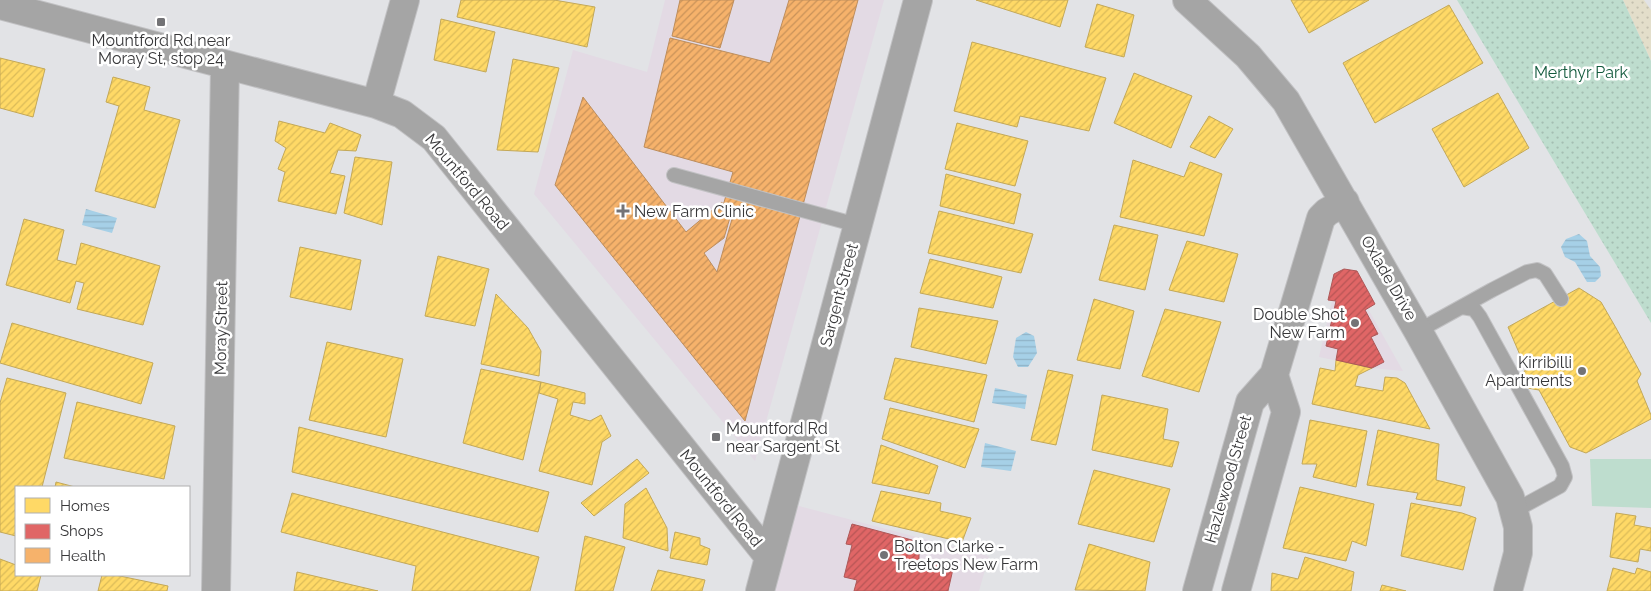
<svg xmlns="http://www.w3.org/2000/svg" width="1651" height="591" viewBox="0 0 1651 591" font-family="Raleway,sans-serif">
	<defs>
		<pattern id="sand-dots" width="8" height="8" patternUnits="userSpaceOnUse" patternTransform="scale(1.25)"><rect width="8" height="8" fill="#e3deca"/><path d="M2 2h.1M6 6h.1" fill="none" stroke="#c3bfae" stroke-width="1.8" stroke-linecap="round"/></pattern>
		<pattern id="park-dots" width="8" height="8" patternUnits="userSpaceOnUse" patternTransform="scale(1.25)"><rect width="8" height="8" fill="#beddce"/><path d="M2 2h.1M6 6h.1" fill="none" stroke="#a4beb2" stroke-width="1.8" stroke-linecap="round"/></pattern>
		<pattern id="water-rules" width="6" height="5" patternUnits="userSpaceOnUse" patternTransform="scale(1.25)"><rect width="6" height="5" fill="#a6d0e7"/><path d="M0 2.5h6" fill="none" stroke="#90b3c7"/></pattern>
		<pattern id="homes-hatch" width="6" height="6" patternUnits="userSpaceOnUse" patternTransform="scale(1.25)"><rect width="6" height="6" fill="#ffd966"/><path d="M-1 1l2-2M0 6l6-6M5 7l2-2" fill="none" stroke="#dbbb59"/></pattern>
		<pattern id="shops-hatch" width="6" height="6" patternUnits="userSpaceOnUse" patternTransform="scale(1.25)"><rect width="6" height="6" fill="#e06666"/><path d="M-1 1l2-2M0 6l6-6M5 7l2-2" fill="none" stroke="#b65555"/></pattern>
		<pattern id="health-hatch" width="6" height="6" patternUnits="userSpaceOnUse" patternTransform="scale(1.25)"><rect width="6" height="6" fill="#f6b26b"/><path d="M-1 1l2-2M0 6l6-6M5 7l2-2" fill="none" stroke="#c89259"/></pattern>
	</defs>
	<rect width="100%" height="100%" fill="#e2e3e6"/>
	<path fill="#e3dae4" d="M665 0H884L755 461 534 194 573 50 647 72Z
		M1338 275H1349L1403 371 1372 368 1319 357Z
		M795 505 989 556 979 591H772Z"/>
	<path fill="#beddce" d="M1590 459H1651V508L1592 506Z"/>
	<path fill="url(#sand-dots)" d="M1623 0H1644L1651 10V61Z"/>
	<path fill="url(#park-dots)" d="M1457 0H1623L1651 61V323Z"/>
	<path fill="url(#water-rules)" d="M86 209 117 218 112 233 82 225Z
		M1579 234 1587 241 1590 256 1600 267 1601 276 1595 282H1587L1575 262 1565 257 1561 247 1566 239Z
		M1026 332 1034 336 1037 353 1028 367H1018L1013 357 1016 338Z
		M995 388 1027 395 1025 409 992 403Z
		M985 443 1016 451 1011 471 981 467Z"/>
	<path fill="url(#homes-hatch)" stroke="#c3a858" d="M461 0H554L595 7 587 47 457 17Z
		M976 0H1068L1060 27Z
		M1291 0H1369L1309 33Z
		M1097 4 1134 15 1124 57 1085 47Z
		M1449 5 1483 63 1375 123 1343 63Z
		M441 19 495 32 486 72 434 60Z
		M972 42 1106 78 1089 131 1020 116 1017 127 954 111Z
		M0 58 45 69 33 117 0 108Z
		M513 59 559 68 538 152 497 150Z
		M1134 73 1192 96 1171 148 1114 123Z
		M113 77 150 87 144 110 180 120 155 208 95 191 119 106 106 102Z
		M1498 93 1529 148 1464 187 1432 129Z
		M1209 116 1233 129 1215 158 1190 147Z
		M279 121 325 133 330 123 361 135 356 151 338 150 330 173 345 176 336 214 278 201 285 172 278 169 286 148 275 141Z
		M957 123 1028 141 1015 186 945 169Z
		M355 157 392 162 382 225 344 213Z
		M1133 160 1184 177 1190 162 1222 174 1204 236 1120 217Z
		M946 174 1021 194 1014 224 940 206Z
		M939 211 1033 234 1021 273 928 253Z
		M24 219 64 230 57 260 76 265 81 243 160 266 143 325 77 309 84 283 76 281 70 303 6 285Z
		M1114 225 1158 235 1145 290 1099 280Z
		M1187 241 1238 254 1224 302 1169 290Z
		M300 247 361 260 351 310 290 297Z
		M438 256 489 269 475 326 425 316Z
		M930 259 1002 277 993 308 920 293Z
		M1579 288 1601 302 1616 328 1641 374 1637 381 1651 415V419L1586 453 1570 447 1539 390 1527 388 1521 376 1526 369 1508 327Z
		M496 294 528 328 541 351 539 376 481 364Z
		M1094 299 1134 311 1120 369 1077 360Z
		M919 308 998 321 986 364 911 347Z
		M1165 309 1221 322 1199 392 1142 376Z
		M12 323 153 363 141 404 0 363Z
		M327 342 403 359 386 437 309 420Z
		M895 358 987 375 974 422 884 399Z
		M1336 360 1372 368 1358 375 1355 386 1383 391 1385 377 1397 378 1405 383 1430 429 1312 404 1320 368 1335 371Z
		M481 369 541 382 523 460 463 443Z
		M1048 370 1073 375 1056 445 1031 440Z
		M7 378 66 393 42 487H16V536L0 532V403Z
		M541 382 585 393V404L573 402 570 415 590 421 601 415 611 436 602 442 592 485 539 471 558 399 539 393Z
		M1102 395 1168 409 1163 439 1179 442 1172 467 1092 450Z
		M77 402 175 426 164 479 64 458Z
		M890 408 979 429 965 468 882 439Z
		M1310 420 1367 431 1356 487 1313 477 1317 464H1302Z
		M299 427 549 492 538 532 292 472Z
		M1378 430 1439 444 1436 480 1465 487 1461 506 1416 499 1418 493 1367 485Z
		M881 445 938 466 929 494 872 483Z
		M637 459 649 473 594 516 581 503Z
		M1094 470 1170 489 1154 542 1078 524Z
		M56 482 75 487H55Z
		M1300 487 1374 504 1366 546 1352 541 1346 561 1283 548Z
		M646 488 667 528 668 551 623 538 625 504Z
		M881 491 941 503 940 511 971 518 962 542 872 521Z
		M292 493 539 557 530 591H412L416 566 281 532Z
		M1411 503 1462 513 1476 518 1463 570 1401 556Z
		M1616 513 1636 516 1634 525 1651 528V551L1640 549 1638 562 1610 557Z
		M675 532 700 538V545L710 549 707 565 670 558Z
		M585 536 625 547 613 591H575Z
		M1089 544 1150 562 1145 591 1075 590Z
		M1305 557 1354 572 1351 591H1271L1272 573 1298 579Z
		M0 559 16 565V575H41L37 591H0Z
		M1613 568 1635 574 1637 568 1651 572V591H1607Z
		M658 570 705 580 702 591H651Z
		M297 572 378 591H294Z
		M102 575H115L168 586 167 591H98Z
		M1382 585 1406 591H1380Z"/>
	<path fill="url(#shops-hatch)" stroke="#ad5858" d="M1344 269 1357 271 1375 304 1365 310 1378 334 1371 337 1384 362 1372 368 1336 360 1338 349 1326 346 1336 301 1328 300 1334 274Z
		M852 524 912 540 910 548 919 550V560L953 569 948 591H854L857 580 844 577 852 545 846 544Z"/>
	<path fill="url(#health-hatch)" stroke="#bd8d5c" d="M680 0H734L720 48 672 36Z
		M789 0H858L745 421 555 185 583 97 686 232 722 202 720 210 731 214 724 238 704 253 717 272 734 212 722 209 733 172 644 147 670 38 770 63Z"/>
	<g fill="none" stroke-linecap="round" stroke-linejoin="round">
		<g stroke="#c1c1c3" stroke-width="16">
			<path id="service" d="M674 175 857 225
				M1462 307 1474 309 1480 317 1562 466 1565 477 1560 486 1514 511
				M1418 331 1492 290 1527 272 1537 270 1545 274 1561 299"/>
		</g>
		<g stroke="#c1c1c3" stroke-width="30">
			<path id="minor" d="M1187 0 1248 56 1286 101 1418 331 1510 497 1518 527V553L1508 591
				M0 5 376 104 402 114 434 138 769 557
				M376 104 405 0
				M216 591 225 65
				M760 591 918 0
				M1197 591 1250 402 1274 375 1321 218 1327 212 1345 202
				M1236 591 1286 412 1274 375"/>
		</g>
		<use href="#service" stroke="#a5a5a5" stroke-width="14"/>
		<use href="#minor" stroke="#a5a5a5" stroke-width="28"/>
	</g>
	<g fill="#737376" stroke="#fff" stroke-width="2">
		<rect x="156" y="17" width="10" height="10" rx="2.5"/>
		<path d="M620.5 203.5h5v5h5v5h-5v5h-5v-5h-5v-5h5z"/>
		<circle cx="1355" cy="323" r="5"/>
		<circle cx="1582" cy="371" r="5"/>
		<rect x="711" y="432" width="10" height="10" rx="2.5"/>
		<circle cx="884" cy="555" r="5"/>
	</g>
	<g text-anchor="middle" dominant-baseline="central" stroke-width="5" stroke-linejoin="round" paint-order="stroke">
		<g font-size="16" fill="#373739" stroke="#fff" text-anchor="start">
			<text x="161" y="40" text-anchor="middle">Mountford Rd near<tspan x="161" dy="18">Moray St, stop 24</tspan></text>
			<text x="634" y="211">New Farm Clinic</text>
			<text x="1345" y="314" text-anchor="end">Double Shot<tspan x="1345" dy="18">New Farm</tspan></text>
			<text x="1572" y="362" text-anchor="end">Kirribilli<tspan x="1572" dy="18">Apartments</tspan></text>
			<text x="726" y="428">Mountford Rd<tspan x="726" dy="18">near Sargent St</tspan></text>
			<text x="894" y="546">Bolton Clarke -<tspan x="894" dy="18">Treetops New Farm</tspan></text>
		</g>
		<g font-size="16" fill="#135a3d" stroke="#fff">
			<text x="1581" y="72">Merthyr Park</text>
		</g>
		<g font-size="16" fill="#373739" stroke="#fff">
			<text transform="translate(467 182) rotate(50)">Mountford Road</text>
			<text transform="translate(1389 278) rotate(60)">Oxlade Drive</text>
			<text transform="translate(839 295) rotate(-75)">Sargent Street</text>
			<text transform="translate(221 328) rotate(-89)">Moray Street</text>
			<text transform="translate(1228 479) rotate(-74)">Hazlewood Street</text>
			<text transform="translate(721 498) rotate(51)">Mountford Road</text>
		</g>
	</g>
	<rect x="15" y="486" width="175" height="90" fill="#ffffff" stroke="#afafb0"/>
	<rect x="25" y="498" width="25" height="15" fill="#ffd966" stroke="#afafb0"/>
	<text x="60" y="511" font-size="15" fill="#373739">Homes</text>
	<rect x="25" y="524" width="25" height="15" fill="#e06666" stroke="#afafb0"/>
	<text x="60" y="536" font-size="15" fill="#373739">Shops</text>
	<rect x="25" y="548" width="25" height="15" fill="#f6b26b" stroke="#afafb0"/>
	<text x="60" y="561" font-size="15" fill="#373739">Health</text>
</svg>
